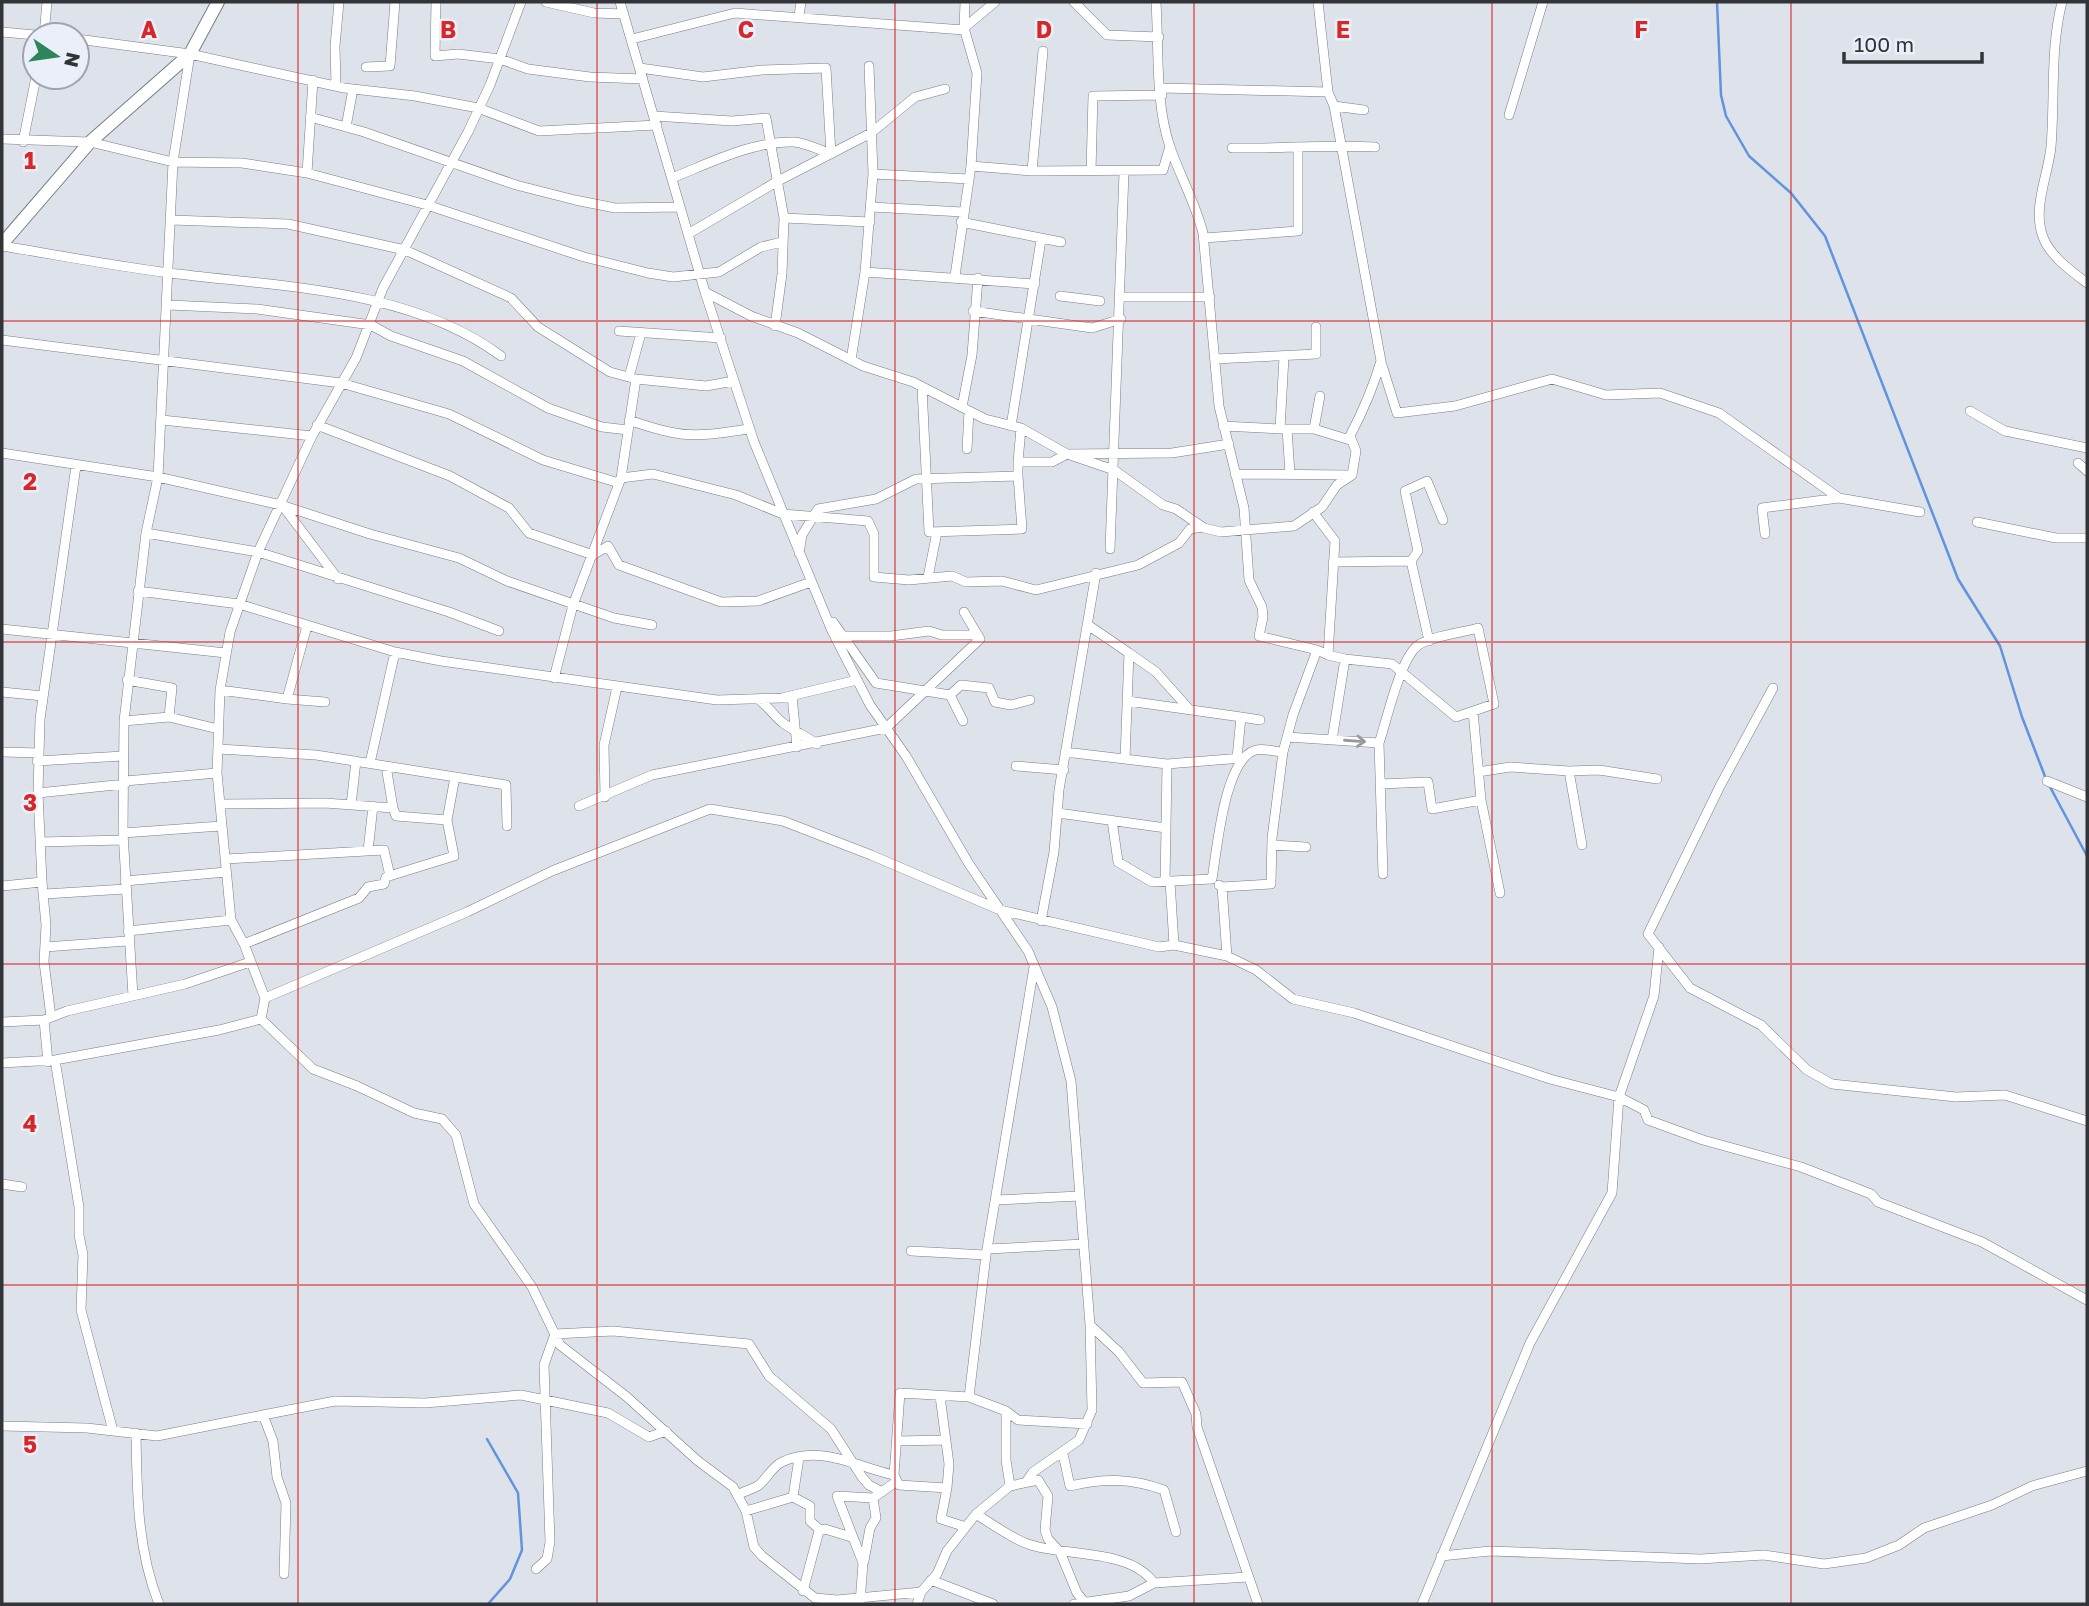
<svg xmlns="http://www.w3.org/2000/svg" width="2089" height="1606" viewBox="0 0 2089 1606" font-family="'Golos Text',sans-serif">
	<rect width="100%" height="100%" fill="#dde2eb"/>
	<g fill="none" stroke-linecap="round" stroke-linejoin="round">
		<path stroke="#6094dc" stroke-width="2.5" d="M1717 2 1721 95 1726 116 1749 156 1791 193 1825 236 1958 579 2000 646 2022 717 2046 779
			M2049 785 2087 856
			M487 1439 518 1493 522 1550 510 1579 488 1604"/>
		<g stroke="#787d85" stroke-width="10">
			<path id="street" d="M436 2 435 56 458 54 500 59 528 69 590 77 643 79
				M546 2 594 13 624 14
				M620 2 705 292 754 442 832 631 870 705 906 756 969 864 1028 951 1052 1007 1071 1081 1090 1325 1092 1410 1079 1440 1033 1472 1026 1482
				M1074 2 1107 35 1159 37
				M1156 2C1159 48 1155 103 1170 147 1180 176 1195 202 1203 233L1219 406 1244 508 1249 580 1262 607 1263 617 1259 636 1317 650
				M2062 2C2050 49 2055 98 2051 147 2048 176 2032 208 2043 237 2050 256 2071 271 2087 283
				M799 16 801 2
				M964 28 965 2
				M2 32 35 35
				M44 35 47 2
				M77 39 190 54 344 88 415 96 478 108 539 131 657 125
				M632 39 735 13 964 30
				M366 67 390 66 395 2
				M640 68 703 77 762 70 826 68 831 154C820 150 806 143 794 142 752 141 710 163 672 178
				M336 86 335 46 339 2
				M1162 88 1328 92
				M1334 106 1364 110
				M1509 115 1543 2
				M654 116 732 121 766 118 784 218 782 274 775 326
				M310 117 364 132 516 185 575 200 615 208 680 207
				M346 127 353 89
				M2 139 90 142 173 162 242 163 307 173 427 205 584 257 648 273 673 277 719 272 761 247 782 242
				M23 142 36 77
				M1232 148C1280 149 1328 144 1375 147
				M971 166 1032 171 1163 170 1170 146
				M1032 171 1043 51
				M1091 171 1093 96 1162 95
				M307 173 313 80
				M873 174 969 179
				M871 207 963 212
				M784 218 870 222
				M172 220 288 224 405 250 511 298 538 327 610 372 636 379 706 386 734 381
				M961 222 1061 242
				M688 234 778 181 871 133 915 97 945 89
				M1204 238 1298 231V149
				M2 246C58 255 114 266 170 273 279 287 410 288 501 356
				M865 272 1035 284
				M955 276 971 166 977 73 964 28 995 2
				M705 292 751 316 798 333 863 366 913 382 985 419 1021 428 1067 454 1172 453 1229 444
				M1060 296 1100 301
				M1122 297H1210
				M169 305 257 309 371 325 391 336 463 361 548 408 602 427 628 430
				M973 311 1092 328 1121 319
				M619 331 721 338
				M2 340 341 383 449 414 543 460 619 483
				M1215 359 1316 354V327
				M851 360 865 272 873 174 869 66
				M1381 362 1397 413 1455 406 1552 379 1606 395 1660 393 1719 413 1839 498
				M629 377 641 333
				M922 387 929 532 1022 529 1018 476
				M962 407 972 355 978 278
				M1970 411 2005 431 2087 448
				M162 420 312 436
				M629 420C682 439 695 437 749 429
				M317 425 450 476 509 508 529 533 593 555 608 546 619 565 721 602 758 601 811 582
				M1011 426 1041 240
				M1223 426 1280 429 1284 357
				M1280 429H1314L1320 396
				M1287 429 1290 474
				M1314 429 1350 440
				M967 449 969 411
				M2 453 158 477 281 505 370 534 459 558 507 581 614 618 652 625
				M1018 462 1021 428
				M2078 463 2087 471
				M1235 474 1350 475
				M621 478 653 474 736 495 783 514 868 521 874 534V577L909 580 952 576 966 582 1002 581 1036 590 1138 565 1179 543 1190 529 1202 527
				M282 505 338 579
				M1977 522 2056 538H2087
				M146 533 258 552 449 612 499 631
				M1765 534 1762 508 1839 498 1920 512
				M1110 549 1124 172
				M799 553 802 535 818 509 876 499 916 479 1018 476V462H1052L1067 454 1114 470 1163 505 1176 509 1204 528 1221 532 1294 526 1322 507 1337 485 1352 475 1356 451 1350 436C1363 411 1373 388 1381 361L1334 106 1328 92 1318 2
				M1411 561 1418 551 1405 491 1427 481 1443 520
				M1333 562 1411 561 1429 641
				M928 577 937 532
				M138 591 239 604 395 652 441 661 717 700 782 698 857 680
				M833 622 876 683 950 695 961 685 989 688 995 702 1011 705 1030 700
				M1088 625 1129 653
				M2 629 226 653
				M841 636H891L929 631 942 635H978
				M1328 655 1345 659 1332 740
				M1345 659 1392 664 1456 717 1494 704 1478 628C1461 633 1436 635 1420 644 1401 654 1387 720 1379 743
				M554 678 573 605 621 478 636 379
				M127 680 172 688 169 717
				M1773 688 1720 786 1648 934 1690 988 1761 1025 1807 1070 1832 1084 1956 1097 2005 1095 2087 1121
				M220 690 287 699 307 626
				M2 692 43 696
				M950 695 963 721
				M792 696 797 747
				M287 699 325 702
				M758 699C768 706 774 716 783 723 794 731 806 736 817 744
				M1128 701 1241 717 1237 758
				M1241 717 1260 720
				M124 721 169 717 218 729
				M1287 737 1379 743 1383 874
				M219 749 316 755 506 785 507 826
				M2 752 39 753
				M1065 752 1167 764 1166 828
				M1125 759 1129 653 1156 672 1189 709
				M37 761 123 756
				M370 763 395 652
				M1167 764 1242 758
				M386 766 393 808
				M1016 766 1064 770
				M1569 771 1599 770 1657 779
				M1478 772 1510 767 1569 771 1582 845
				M125 781 217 773
				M2047 781 2087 797
				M1380 784 1428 782 1432 809 1481 800 1473 711
				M38 793 125 784
				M605 797 604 745 617 687
				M1481 800 1500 893
				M220 804 325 803 393 808 396 816 447 820 454 856 386 877 384 884 368 887 359 898 244 944
				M351 805 356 761
				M579 806 652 775 886 728 980 639 964 612
				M1058 813 1166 828 1165 881
				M447 820 455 777
				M1112 820 1118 862 1152 882 1212 879C1217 851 1224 758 1256 750 1264 748 1276 752 1283 752L1293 715 1317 650 1328 655 1335 541 1313 512
				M123 833 221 826
				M41 842 123 840
				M1272 845 1306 847
				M368 851 373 806
				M226 859 384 850 390 876
				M125 881 226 872
				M1219 885 1222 887 1227 956
				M2 886 42 882
				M1222 887 1271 884 1272 838 1283 752
				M45 894 125 889
				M1041 921 1054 852 1059 790 1096 573
				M128 931 231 920
				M1174 945 1227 956 1256 970 1293 999 1354 1013 1550 1079 1619 1097 1644 1110 1648 1120 1703 1140 1801 1167 1871 1194 1878 1202 1982 1242 2087 1300
				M45 947 127 941
				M133 996 123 833 124 721 146 533 158 477 173 162 190 54
				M265 998 467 912 552 871 710 809 783 821 871 855 1000 910 1159 947 1174 945 1170 881
				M51 1017 44 962 46 925 42 882 38 793 40 719 76 466
				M261 1019 265 998 244 944 231 920 217 773 220 690 230 632 258 552 312 436 356 358 383 288 468 132 490 85 521 2
				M44 1020 48 1062
				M2 1022 44 1020 67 1011 185 984 250 962
				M55 1060 79 1207V1235L83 1255 81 1310 113 1431
				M2 1063 55 1060 219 1030 261 1019 313 1069 357 1086 414 1113 442 1119 456 1135 474 1204 532 1287 560 1345 627 1397 698 1461 733 1487 746 1511 754 1547 762 1556 815 1598 837 1600 921 1592 937 1574 947 1551 976 1514 1010 1486 1038 1480 1048 1496 1045 1530 1048 1539 1060 1552 1077 1593 1086 1604
				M2 1184 22 1187
				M997 1200 1080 1196
				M988 1249 1084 1244
				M911 1251 986 1255
				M1090 1325 1119 1352 1143 1383 1182 1382 1196 1414 1197 1427 1258 1604
				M940 1396 949 1464 947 1488
				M969 1397 986 1255 1034 967
				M1006 1411 1018 1420 1087 1424
				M263 1415 335 1401 425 1403 521 1395 608 1413 649 1437 666 1431
				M2 1426 87 1428 157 1436 263 1415 273 1441 277 1477 286 1503 284 1574
				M136 1433C137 1492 137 1549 159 1604
				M897 1441 946 1440
				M1063 1454 1070 1486C1104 1478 1131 1478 1164 1490L1176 1532
				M739 1494C745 1491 753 1489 759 1485 767 1478 773 1466 782 1462 821 1444 857 1467 894 1475
				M793 1497 810 1506V1521L820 1530
				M746 1511 793 1497 799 1458
				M976 1514C990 1523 1013 1539 1028 1544 1063 1557 1130 1548 1154 1583
				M966 1527 941 1519 947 1488 899 1485 894 1475 900 1393 969 1397 1006 1411V1460L1010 1486
				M1441 1556 1490 1551 1700 1559 1764 1555 1824 1564 1866 1558 1899 1545 1924 1528 1992 1505 2032 1486 2087 1471
				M864 1561 870 1528 876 1518 873 1498
				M536 1569 547 1559 550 1542 544 1365 555 1334 613 1331 749 1344 769 1376 831 1429 862 1477 869 1485 882 1492
				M931 1580 993 1604
				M803 1591 819 1531 825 1529 851 1537
				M860 1603 863 1563 837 1496 873 1498 897 1481
				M917 1604 921 1592
				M1074 1604 1129 1596 1154 1583 1248 1577
				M1422 1604 1530 1343 1612 1193 1619 1097 1654 996 1659 947"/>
		</g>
		<g stroke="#787d85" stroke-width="14">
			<path id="secondary" d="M2 244 90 142 190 54 218 2"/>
		</g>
		<use href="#street" stroke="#fff" stroke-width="9"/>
		<use href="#secondary" stroke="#fff" stroke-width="12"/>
	</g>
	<defs><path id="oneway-shaft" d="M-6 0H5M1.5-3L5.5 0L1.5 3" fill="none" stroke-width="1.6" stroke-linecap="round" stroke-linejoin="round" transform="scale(1.75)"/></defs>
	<use stroke="#989a9c" href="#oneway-shaft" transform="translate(1355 741) rotate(4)"/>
	<path fill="none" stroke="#d62828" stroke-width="2" stroke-opacity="0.55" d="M298 2V1604M597 2V1604M895 2V1604M1194 2V1604M1492 2V1604M1791 2V1604M2 321H2087M2 642H2087M2 964H2087M2 1285H2087"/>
	<g font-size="23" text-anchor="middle" font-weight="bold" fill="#d62828" stroke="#eaeff9" stroke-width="5" stroke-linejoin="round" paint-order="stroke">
		<text x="149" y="38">A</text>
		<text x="448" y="38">B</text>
		<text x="746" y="38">C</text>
		<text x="1044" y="38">D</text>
		<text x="1343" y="38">E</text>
		<text x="1641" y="38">F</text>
		<text x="30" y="169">1</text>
		<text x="30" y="490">2</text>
		<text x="30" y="811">3</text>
		<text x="30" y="1132">4</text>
		<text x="30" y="1453">5</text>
	</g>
	<rect width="2089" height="1606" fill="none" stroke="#323438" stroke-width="7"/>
	<g transform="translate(56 56) rotate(103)"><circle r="33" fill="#eaeff9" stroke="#a0a4ac" stroke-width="2"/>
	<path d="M0-5L12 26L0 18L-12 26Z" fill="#2c855b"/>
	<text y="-10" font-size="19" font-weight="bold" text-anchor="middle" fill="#323438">N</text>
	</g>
	<path d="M1844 52v10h138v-10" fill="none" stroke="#323438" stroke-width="3.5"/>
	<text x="1854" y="52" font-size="21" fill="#323438" stroke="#eaeff9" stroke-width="5" paint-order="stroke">100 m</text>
</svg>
